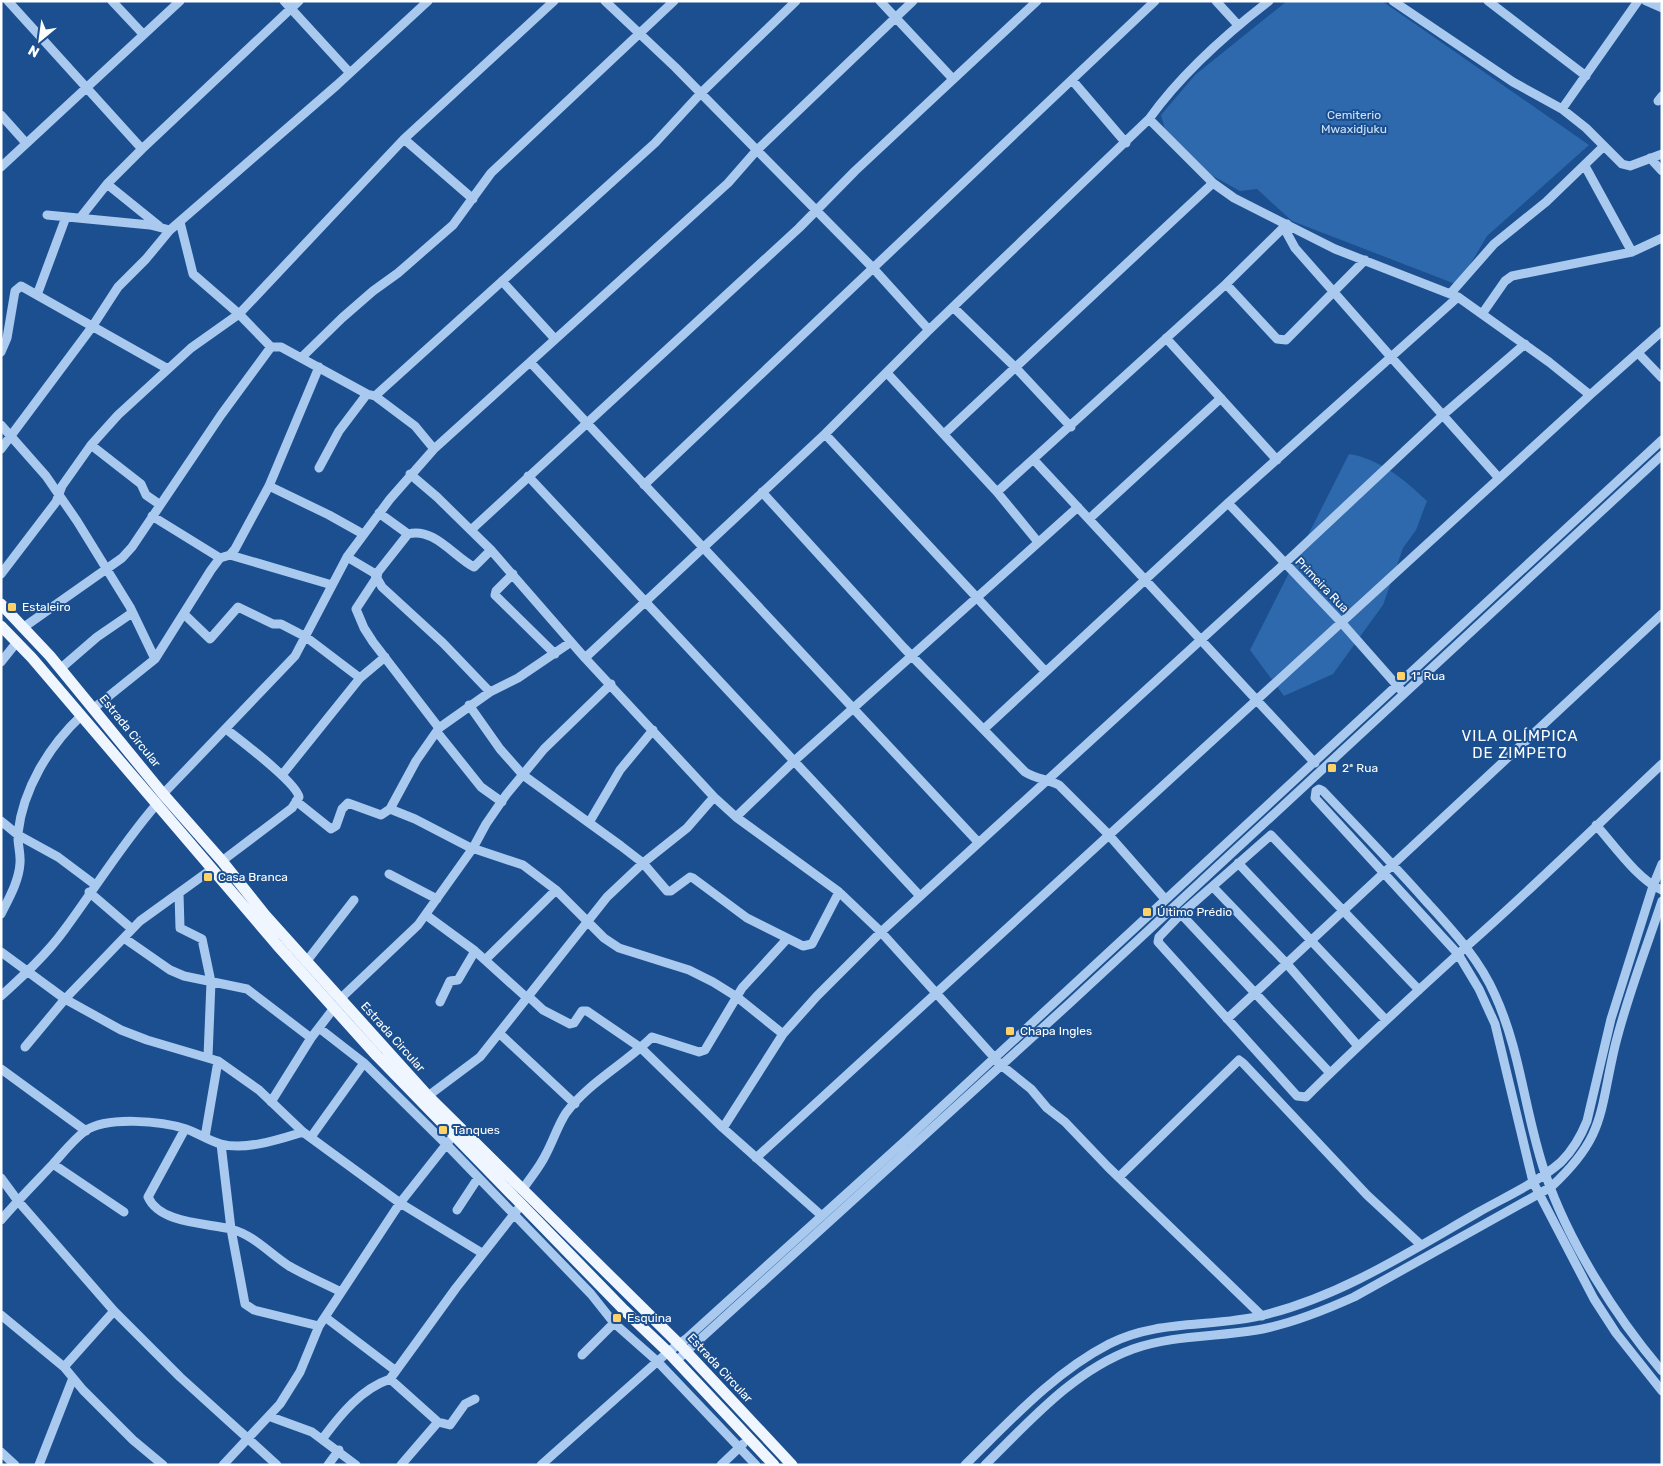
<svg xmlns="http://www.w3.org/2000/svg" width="1663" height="1466" viewBox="0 0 1663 1466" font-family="Rubik,sans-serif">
	<rect width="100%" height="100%" fill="#1b4f8f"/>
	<path fill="#2e69ad" d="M1287 1H1382L1589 145 1487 236 1458 285 1292 221 1257 189 1240 191 1211 175 1167 137 1161 115 1195 75Z
		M1349 454C1380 459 1405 480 1427 501L1416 530 1403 548 1383 605 1333 674 1284 696 1250 650Z"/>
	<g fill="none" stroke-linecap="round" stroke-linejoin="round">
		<path stroke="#a9c9ee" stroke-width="9" d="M8 1 142 149
			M112 1 143 34
			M284 1 350 73
			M605 1 675 67 873 268 929 330
			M880 1 953 79
			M1216 1 1238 25
			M1269 1C1225 35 1182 73 1149 119L1213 183 1234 198 1335 249 1458 297 1549 362 1590 395 1662 331
			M1393 1 1513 82 1562 109 1586 128 1622 164 1630 166 1662 154
			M1488 1 1586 76
			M1646 1 1662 8
			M1072 80 1126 143
			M1658 101 1662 96
			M1562 109 1638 1
			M1 115 26 143
			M404 139 473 199
			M1650 158 1662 171
			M1585 166 1632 252
			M1 167 180 1
			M107 184 159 226
			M47 215 150 225 170 230
			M80 218 107 184 142 149 299 1
			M180 222 193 274 239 314 271 347
			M1283 226 1295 248 1391 357 1458 297
			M502 281 555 339
			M1226 284 1277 339 1286 340 1365 260
			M1450 294 1494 244 1546 202 1604 146
			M37 295 66 217
			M953 307 1016 368 1071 427
			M1482 314 1505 281 1512 276 1632 252 1662 238
			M1166 338 1277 460
			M271 347H281L367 394 375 396 415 426 434 449
			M1 352 7 338 15 291 21 286 168 369
			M1638 353 1662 378
			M302 357 342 318 373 291 398 273 453 225 491 173 674 1
			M530 362 978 842
			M887 373 997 492 1038 542
			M375 396 655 143 701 93 796 1
			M1 425 46 476 77 521 130 607 155 659
			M825 434 1045 671
			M944 434 1213 183
			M91 445 141 484 146 495 159 504
			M1 449 92 327 118 287 146 259 170 230 337 85 428 1
			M1034 460 1315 763
			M319 468 339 431 367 394
			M410 474 437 497 491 550 585 658 714 797 736 817 839 892 881 932 1001 1065 1031 1089 1047 1108 1065 1122 1108 1167 1262 1316
			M528 476 920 896
			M644 485 1155 1
			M269 486 329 515 363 534
			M762 492 904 648 1025 772C1036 779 1047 779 1059 785L1108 834 1165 899
			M997 492 1226 284 1287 224
			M1228 503 1341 622 1401 690
			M379 513 408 534
			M152 516 220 558
			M1089 519 1221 398
			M471 530 799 228 855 171 1037 1
			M230 555 332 585
			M347 557 374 573 382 587 443 643 490 692
			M1 574 56 502 62 486 91 445 118 415 191 348 239 314 404 139 554 1
			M513 574 496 591 495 595 555 654
			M184 614 210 639 238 607 273 624H281L306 637 360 678
			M24 627 122 558 132 547 221 415 271 347
			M585 658 825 434 929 330 1149 119
			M1 662 17 642
			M60 669 97 637 132 613
			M469 705 500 749 523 775 621 846 643 863 667 891H671L690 877 693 878 747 918 803 946 812 944 839 892
			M94 708 155 659 211 570 220 558 230 555 235 549 269 486 319 367
			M439 728 373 642 364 628 356 609 377 577 378 572 408 534C434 527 453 556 474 567L491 550
			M984 729 1228 503 1391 357 1498 477
			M437 732 481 787 502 802
			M282 775 360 678 385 657
			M163 794 295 656 347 557 390 499 434 449 728 183 756 151 913 1
			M296 801 331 829 336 826 342 809 348 803 381 815 390 809 415 819 469 847 523 865 556 890 604 938 619 948 689 970 713 982 737 997 783 1034
			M390 809 416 761 439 728 490 692 518 678 571 642
			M736 817 793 762 1078 507
			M1 821 18 835 58 857 94 884
			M590 821 620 770 653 730
			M1596 825C1614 845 1638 880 1662 890
			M222 861 292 808 299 797C296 782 241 741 226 729
			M1238 863 1385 1019
			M389 874 437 899
			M1213 887 1287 964 1358 1046
			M89 892 132 929
			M179 893 180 928 202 939 211 982 208 1057
			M1 914C9 898 19 881 20 863 21 853 17 843 18 833 23 789 49 746 81 716
			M1181 914 1330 1073
			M426 915 475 951 526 997
			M124 938 170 970 184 976 247 989 311 1038
			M1 952 65 999 121 1030 147 1040 218 1061 259 1090 303 1132 400 1203 482 1253
			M485 960 556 890
			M306 962 354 900
			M1419 990 1271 835 1181 914 1159 937 1158 942 1297 1096 1306 1097C1358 1045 1412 996 1467 946 1534 887 1597 825 1662 764
			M1 996C24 975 47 954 65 929 96 887 122 844 156 805
			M528 996 543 1010 570 1024 574 1023 582 1011H587L641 1048 723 1128 822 1216
			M340 999 418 925 473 848 486 824 506 795 544 749 611 684
			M440 1002 450 981 458 980 475 951
			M1227 1019 1662 614
			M319 1028 364 1063 446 1144 591 1294 614 1323 657 1361 756 1465
			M499 1033 575 1104
			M25 1047 65 999 140 921 212 869
			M1 1069 86 1131
			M428 1096 480 1057 607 897 643 863 687 828 714 797
			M271 1102 311 1038 334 1008
			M723 1128 783 1034 817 996 881 932 1284 564 1444 414 1525 344
			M185 1129 148 1197C160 1224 207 1223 231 1229 254 1235 270 1254 289 1266 306 1276 324 1283 341 1292
			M205 1137 218 1061
			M311 1137 364 1063
			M221 1144 231 1229 245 1304 254 1310 319 1326
			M756 1158 1590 395
			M53 1164 124 1212
			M1119 1177 1239 1060 1243 1063 1367 1195 1421 1245
			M1 1178 18 1201 114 1311 180 1377 277 1465
			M523 1189C530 1178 540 1167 546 1154 553 1141 558 1125 566 1113 589 1082 625 1064 652 1037L699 1052 705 1050 742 988 787 939
			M457 1210 478 1178
			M1 1220C18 1200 36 1182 53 1164 63 1153 73 1140 85 1131 107 1116 162 1121 186 1129 198 1133 209 1141 221 1144 245 1151 280 1139 303 1132
			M1 1315 64 1367 83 1390 133 1440 163 1465
			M325 1317 396 1371
			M582 1355 614 1323
			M676 1361 1071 1002 1662 455
			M64 1367 114 1311
			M1662 1371C1615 1316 1568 1241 1545 1173 1525 1115 1521 1052 1495 995 1479 958 1451 929 1424 899 1391 862 1357 827 1323 791L1319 789 1316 791 1315 798 1458 954 1479 989 1495 1024 1533 1182 1594 1299 1616 1333 1662 1391
			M390 1379 438 1422 450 1425 465 1404 475 1399
			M271 1417 312 1432 356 1465
			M323 1438C341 1414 361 1389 390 1379L456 1288 522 1204
			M1 1452 15 1465
			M39 1465 73 1378
			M223 1465 280 1404 300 1372 319 1326 400 1203 449 1141
			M328 1465 339 1450
			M401 1465 438 1422
			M541 1465 668 1352 686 1339 908 1138 1662 440
			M721 1465 743 1444
			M965 1465C1009 1422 1053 1373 1109 1344 1157 1319 1213 1328 1264 1315 1341 1296 1409 1252 1477 1213 1505 1197 1537 1183 1561 1162 1573 1150 1581 1136 1587 1121L1611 1019 1653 886 1662 864
			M985 1465C1030 1421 1073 1371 1133 1349 1173 1335 1216 1337 1257 1330 1291 1324 1323 1311 1354 1297L1551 1187C1606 1136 1599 1113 1615 1046 1627 997 1646 949 1662 901"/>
		<path stroke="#f0f6ff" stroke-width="11" d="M1 604 50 656 163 794 222 861 265 915 428 1096 679 1344 792 1465
			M1 626 32 658 277 945 377 1056 624 1310 668 1352 774 1465"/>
	</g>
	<g fill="#ffd166" stroke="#1b4f8f" stroke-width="2">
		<rect x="7" y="602" width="10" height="10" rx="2.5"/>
		<rect x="1396" y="671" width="10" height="10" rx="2.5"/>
		<rect x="1327" y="763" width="10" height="10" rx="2.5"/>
		<rect x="203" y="872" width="10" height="10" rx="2.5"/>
		<rect x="1142" y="907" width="10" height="10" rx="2.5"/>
		<rect x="1005" y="1026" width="10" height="10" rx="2.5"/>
		<rect x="438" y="1125" width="10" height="10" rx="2.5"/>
		<rect x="612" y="1313" width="10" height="10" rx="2.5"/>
	</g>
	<g text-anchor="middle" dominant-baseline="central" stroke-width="4" stroke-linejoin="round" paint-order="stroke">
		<g font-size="12" fill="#cfe3fa" stroke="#1b4f8f">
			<text x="1354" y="115">Cemiterio<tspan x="1354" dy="14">Mwaxidjuku</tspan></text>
		</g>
		<g font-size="12" fill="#fff" stroke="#1b4f8f">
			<text transform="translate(1322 585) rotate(46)">Primeira Rua</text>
			<text transform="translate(130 731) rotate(51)">Estrada Circular</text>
			<text transform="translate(393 1037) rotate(48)">Estrada Circular</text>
			<text transform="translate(720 1368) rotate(47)">Estrada Circular</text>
		</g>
		<g font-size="12" fill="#fff" stroke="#1b4f8f" text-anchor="start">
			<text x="22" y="607">Estaleiro</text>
			<text x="1411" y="676">1ª Rua</text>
			<text x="1342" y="768">2ª Rua</text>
			<text x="218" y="877">Casa Branca</text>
			<text x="1157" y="912">Último Prédio</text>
			<text x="1020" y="1031">Chapa Ingles</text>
			<text x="453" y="1130">Tanques</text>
			<text x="627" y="1318">Esquina</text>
		</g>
		<g font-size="15" letter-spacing="1" fill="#fff" stroke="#1b4f8f">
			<text x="1520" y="736">VILA OLÍMPICA<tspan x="1520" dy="17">DE ZIMPETO</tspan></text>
		</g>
	</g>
	<rect width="1663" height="1466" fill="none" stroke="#ffffff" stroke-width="5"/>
	<g transform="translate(40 40) rotate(209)" stroke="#1b4f8f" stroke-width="4" paint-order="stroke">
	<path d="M0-4L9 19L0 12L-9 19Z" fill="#ffffff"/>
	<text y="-8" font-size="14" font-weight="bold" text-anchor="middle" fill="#ffffff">N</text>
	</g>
</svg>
